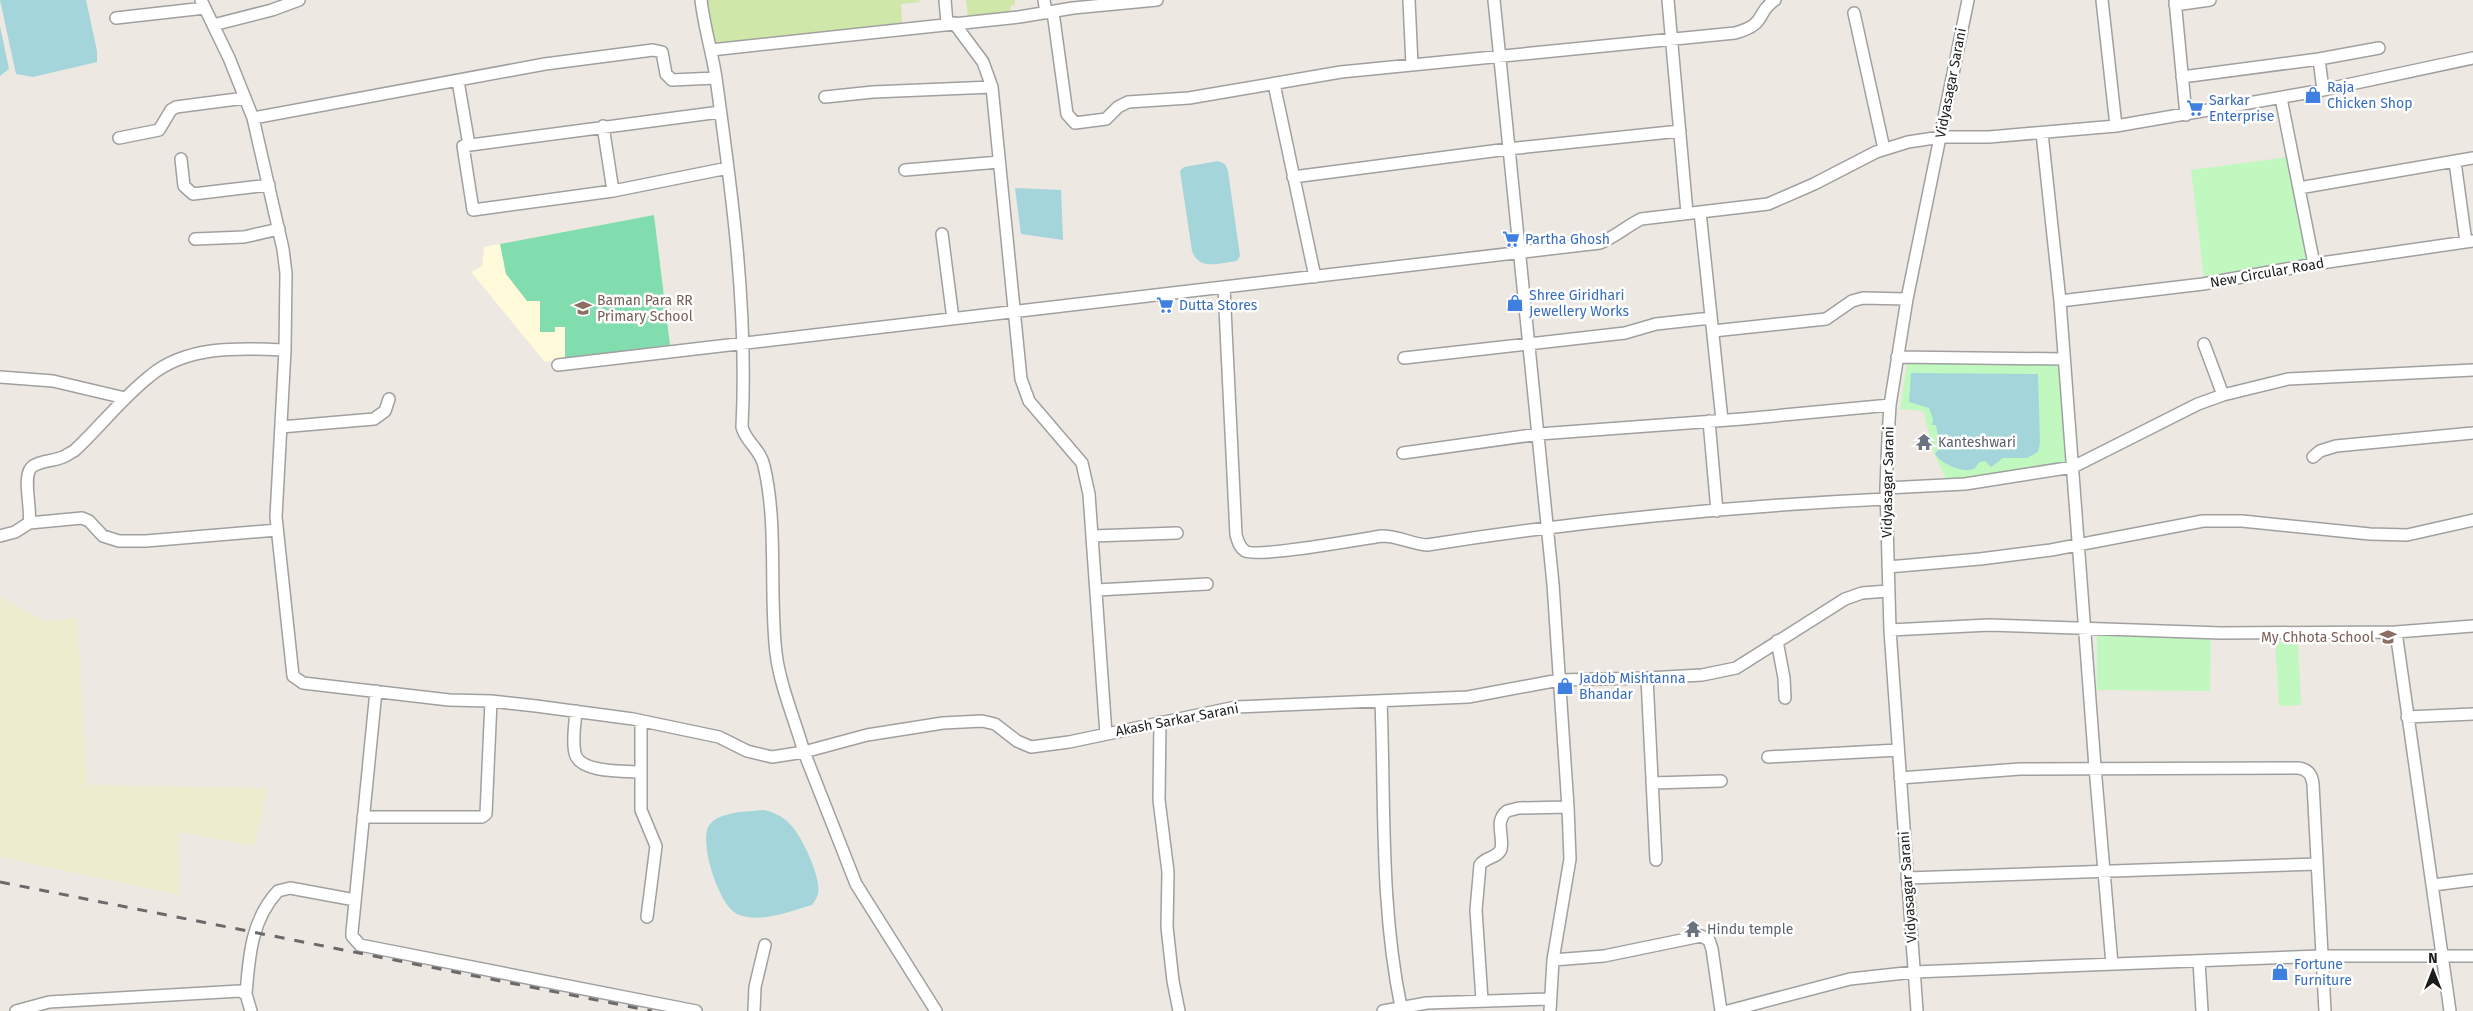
<svg xmlns="http://www.w3.org/2000/svg" width="2473" height="1011" viewBox="0 0 2473 1011" font-family="'Fira Sans',sans-serif">
	<rect width="100%" height="100%" fill="#eee8e2"/>
	<path fill="#fefada" d="M654 215 670 345 545 362 471 272 482 266 484 247Z"/>
	<path fill="#ecebcd" d="M0 597 46 621 77 618 87 785 268 788 254 846 178 832 180 895 0 857Z"/>
	<path fill="#cfe7a8" d="M707 0H919L920 2 901 4 902 24 716 46 712 39Z
		M966 0H1015V4L1010 7 1011 15 968 16Z"/>
	<path fill="#c1f8bf" d="M2288 157 2310 258 2204 278 2191 170Z
		M2059 363 2066 460 2064 463 1947 481 1934 453 1923 411 1900 409 1907 364Z
		M2097 636 2211 637 2210 691 2097 690Z
		M2298 641 2301 705 2279 706 2275 642Z"/>
	<path fill="#81dcae" d="M654 215 670 345 565 359V327H555V332H540V301H527L506 274 500 244Z"/>
	<path fill="#a3d5db" d="M0 0H86L97 51V62L33 77 16 74Z
		M0 26 9 69 0 76Z
		M1218 161 1225 164 1228 171 1240 256 1237 261C1219 263 1199 271 1192 251L1180 171 1184 167Z
		M1015 188 1061 190 1063 240 1021 234Z
		M1911 373 2038 374 2040 443 2038 452 2027 458H2003L1991 467 1985 461 1980 462C1978 463 1977 466 1975 468 1965 475 1940 463 1935 454L1940 447 1936 425H1932L1933 419 1929 408 1909 402Z
		M765 810C774 813 782 816 789 823 801 834 822 878 818 894 817 898 814 902 812 905 790 911 760 924 737 914 719 906 697 839 710 824 722 811 748 812 765 810Z"/>
	<g fill="none" stroke-linecap="round" stroke-linejoin="round">
		<g stroke="#a0a0a0" stroke-width="14">
			<path id="minor" d="M201 0 229 58 253 118 283 249 286 273 285 350 276 517 293 676 303 683 449 700 491 701 536 706 633 719 719 737 747 751 772 757 804 752 856 884 936 1011
				M701 0C704 27 712 51 716 78 732 193 748 310 742 427 745 441 761 450 764 466 778 524 769 593 776 653 780 686 795 720 804 752L867 735 943 723 982 721 995 724 1017 741 1031 747 1069 742 1236 707 1468 697 1559 680 1647 678 1656 860
				M945 0 947 23
				M1044 0 1046 13
				M1409 0 1412 65
				M1494 0 1553 584 1568 807 1570 859 1553 960 1550 1011
				M1668 0 1687 213
				M2102 0 2116 126
				M2175 0 2186 115
				M2175 5 2210 0
				M1053 12 1067 114 1075 123 1106 119 1118 107 1128 102 1189 98 1341 72 1735 33C1768 24 1755 13 1775 0
				M1854 13 1884 149
				M116 18 205 8
				M954 23 983 62 992 87 1021 379 1029 401 1082 463 1089 494 1106 734
				M213 25 272 10 299 0
				M711 50 1019 17 1073 8 1157 0
				M2319 59 2323 90
				M2182 77 2319 59 2379 48
				M458 81 469 145
				M1274 84 1315 277
				M825 97 873 92 992 87
				M2281 98 2314 264
				M720 112 463 146 473 210 613 191 728 168
				M253 118 545 64 653 50 662 52 666 74 672 80 716 78
				M603 126 613 191
				M2042 133 2060 301 2095 767 2112 964
				M119 138 159 130 171 110 176 107 245 98
				M181 159 184 186 193 194 269 185
				M2455 162 2466 242
				M905 170 999 162
				M1293 177 1508 149 1680 131
				M2299 188 2473 158
				M1700 212 1722 420
				M942 234 953 319
				M195 239 244 237 279 229
				M1224 288 1236 535C1238 541 1239 547 1245 551 1256 558 1362 539 1382 536 1399 536 1411 544 1427 545 1579 521 1733 506 1886 499
				M2060 301 2203 284 2314 264 2473 241
				M1713 331 1826 319 1852 301 1863 298 1907 299
				M2204 344 2223 395
				M1897 357 2064 359
				M1404 358 1625 333 1656 324 1711 318
				M558 365 1600 243C1615 237 1627 226 1641 219L1768 204 1814 184 1876 152 1908 142 1941 137H1989L2116 126 2323 90 2473 58
				M0 377 53 381 125 398
				M1709 421 1717 511
				M281 427 374 419 385 411 389 399
				M1403 453 1539 434 1742 419 1890 405
				M2313 457 2320 451 2336 446 2473 433
				M1886 488 1965 484 2073 467 2198 404 2223 395 2288 379 2473 370
				M29 523 82 518 89 521 103 536 119 541H146L277 530
				M0 536 15 532 29 523C32 508 21 474 33 466 41 461 52 461 60 458 65 457 69 453 74 451 100 427 122 398 150 376 187 345 240 348 285 350
				M1093 536 1177 533
				M1888 567 1980 559 2051 550 2203 521H2242L2370 534 2407 535 2473 520
				M1097 590 1207 584
				M1890 630 1989 625 2221 633 2396 632 2473 626
				M2396 632 2450 1011
				M1777 641 1784 678 1785 698
				M1647 678 1702 675 1736 668 1845 599 1862 593 1888 591
				M376 691 352 932V936L360 945 696 1011
				M1381 701C1385 804 1380 905 1401 1007
				M576 711C575 724 572 741 575 753 579 773 624 771 641 772
				M2407 717 2473 714
				M641 721V810L656 846 647 917
				M1160 722 1159 800 1168 872 1167 927 1173 981 1179 1011
				M1768 757 1898 750
				M1900 778 2020 769 2298 768C2307 769 2312 774 2313 784L2325 1011
				M1652 783 1721 781
				M363 817H482L486 814 491 701
				M1907 878 2317 864
				M2433 885 2473 880
				M1553 960 1604 956 1701 936 1709 940 1712 949 1721 1011
				M2199 961 2202 1011
				M246 994C249 957 251 920 278 891L290 888 355 900
				M1482 1000 1476 910 1480 865C1485 857 1498 858 1501 849 1504 835 1494 821 1507 811L1519 808 1568 807
				M16 1011 49 1002 240 991 246 994 251 1011
				M754 1011 755 987 765 945
				M1383 1011 1427 1003 1550 999
				M1728 1011 1850 979 1914 972 2321 956H2473
				M1917 1011 1890 630 1886 488 1888 437 1890 405 1907 299 1968 0"/>
		</g>
		<use href="#minor" stroke="#fff" stroke-width="11"/>
		<path stroke="#6a6a6a" stroke-width="3" stroke-dasharray="10 10" stroke-linecap="butt" d="M0 882 652 1011"/>
	</g>
	<defs>
		<g id="shop-bare" transform="scale(1.35)"><path d="M-5-2.5h2.3a2.7 3.5 0 0 1 5.4 0H5L5.5 6h-11ZM-1.5-2.5h3a1.5 2.3 0 0 0-3 0Z" fill="#3f7fe0" stroke="#fff" stroke-width="2.5" paint-order="stroke"/></g>
		<g id="supermarket-bare" transform="scale(1.35)"><path d="M-6-5.5h2.5l.6 2H6L4.5 2H-2.5L-4.4-4H-6ZM-1.5 3.2a1.3 1.3 0 1 0 .1 0ZM3 3.2a1.3 1.3 0 1 0 .1 0Z" fill="#3f7fe0" stroke="#fff" stroke-width="2.5" paint-order="stroke"/></g>
		<g id="school-bare" transform="scale(1.35)"><path d="M0-5L7-2L0 1L-7-2ZM-4 1L0 2.5L4 1V4Q0 6-4 4Z" fill="#8d6e63" stroke="#fff" stroke-width="2.5" paint-order="stroke"/></g>
		<g id="temple-bare" transform="scale(1.35)"><path d="M0-6L5-2H3V0L6.5 2.5H4V6H1.5V3h-3V6H-4V2.5H-6.5L-3 0V-2H-5Z" fill="#6b7280" stroke="#fff" stroke-width="2.5" paint-order="stroke"/></g>
	</defs>
	<g fill-rule="evenodd">
		<use href="#shop-bare" x="2313" y="95"/>
		<use href="#supermarket-bare" x="2195" y="108"/>
		<use href="#supermarket-bare" x="1511" y="239"/>
		<use href="#shop-bare" x="1515" y="303"/>
		<use href="#supermarket-bare" x="1165" y="305"/>
		<use href="#school-bare" x="583" y="308"/>
		<use href="#temple-bare" x="1924" y="442"/>
		<use href="#school-bare" x="2388" y="637"/>
		<use href="#shop-bare" x="1565" y="686"/>
		<use href="#temple-bare" x="1693" y="929"/>
		<use href="#shop-bare" x="2280" y="972"/>
	</g>
	<g text-anchor="middle" dominant-baseline="central" stroke-width="5" stroke-linejoin="round" paint-order="stroke">
		<g font-size="14" fill="#1c1c1c" stroke="#fff">
			<text transform="translate(1951 83) rotate(-79)">Vidyasagar Sarani</text>
			<text transform="translate(2267 273) rotate(-10)">New Circular Road</text>
			<text transform="translate(1888 482) rotate(-89)">Vidyasagar Sarani</text>
			<text transform="translate(1177 720) rotate(-11)">Akash Sarkar Sarani</text>
			<text transform="translate(1908 887) rotate(-94)">Vidyasagar Sarani</text>
		</g>
		<g font-size="14" fill="#366cbe" stroke="#fff" text-anchor="start">
			<text x="2327" y="87">Raja<tspan x="2327" dy="16">Chicken Shop</tspan></text>
			<text x="2209" y="100">Sarkar<tspan x="2209" dy="16">Enterprise</tspan></text>
			<text x="1525" y="239">Partha Ghosh</text>
			<text x="1529" y="295">Shree Giridhari<tspan x="1529" dy="16">Jewellery Works</tspan></text>
			<text x="1179" y="305">Dutta Stores</text>
			<text x="1579" y="678">Jadob Mishtanna<tspan x="1579" dy="16">Bhandar</tspan></text>
			<text x="2294" y="964">Fortune<tspan x="2294" dy="16">Furniture</tspan></text>
		</g>
		<g font-size="14" fill="#785e54" stroke="#fff" text-anchor="start">
			<text x="597" y="300">Baman Para RR<tspan x="597" dy="16">Primary School</tspan></text>
			<text x="2374" y="637" text-anchor="end">My Chhota School</text>
		</g>
		<g font-size="14" fill="#5b616d" stroke="#fff" text-anchor="start">
			<text x="1938" y="442">Kanteshwari</text>
			<text x="1707" y="929">Hindu temple</text>
		</g>
	</g>
	<g transform="translate(2433 971)" stroke="#ffffff" stroke-width="4" paint-order="stroke">
	<path d="M0-4L9 19L0 12L-9 19Z" fill="#1c1c1c"/>
	<text y="-8" font-size="14" font-weight="bold" text-anchor="middle" fill="#1c1c1c">N</text>
	</g>
</svg>
